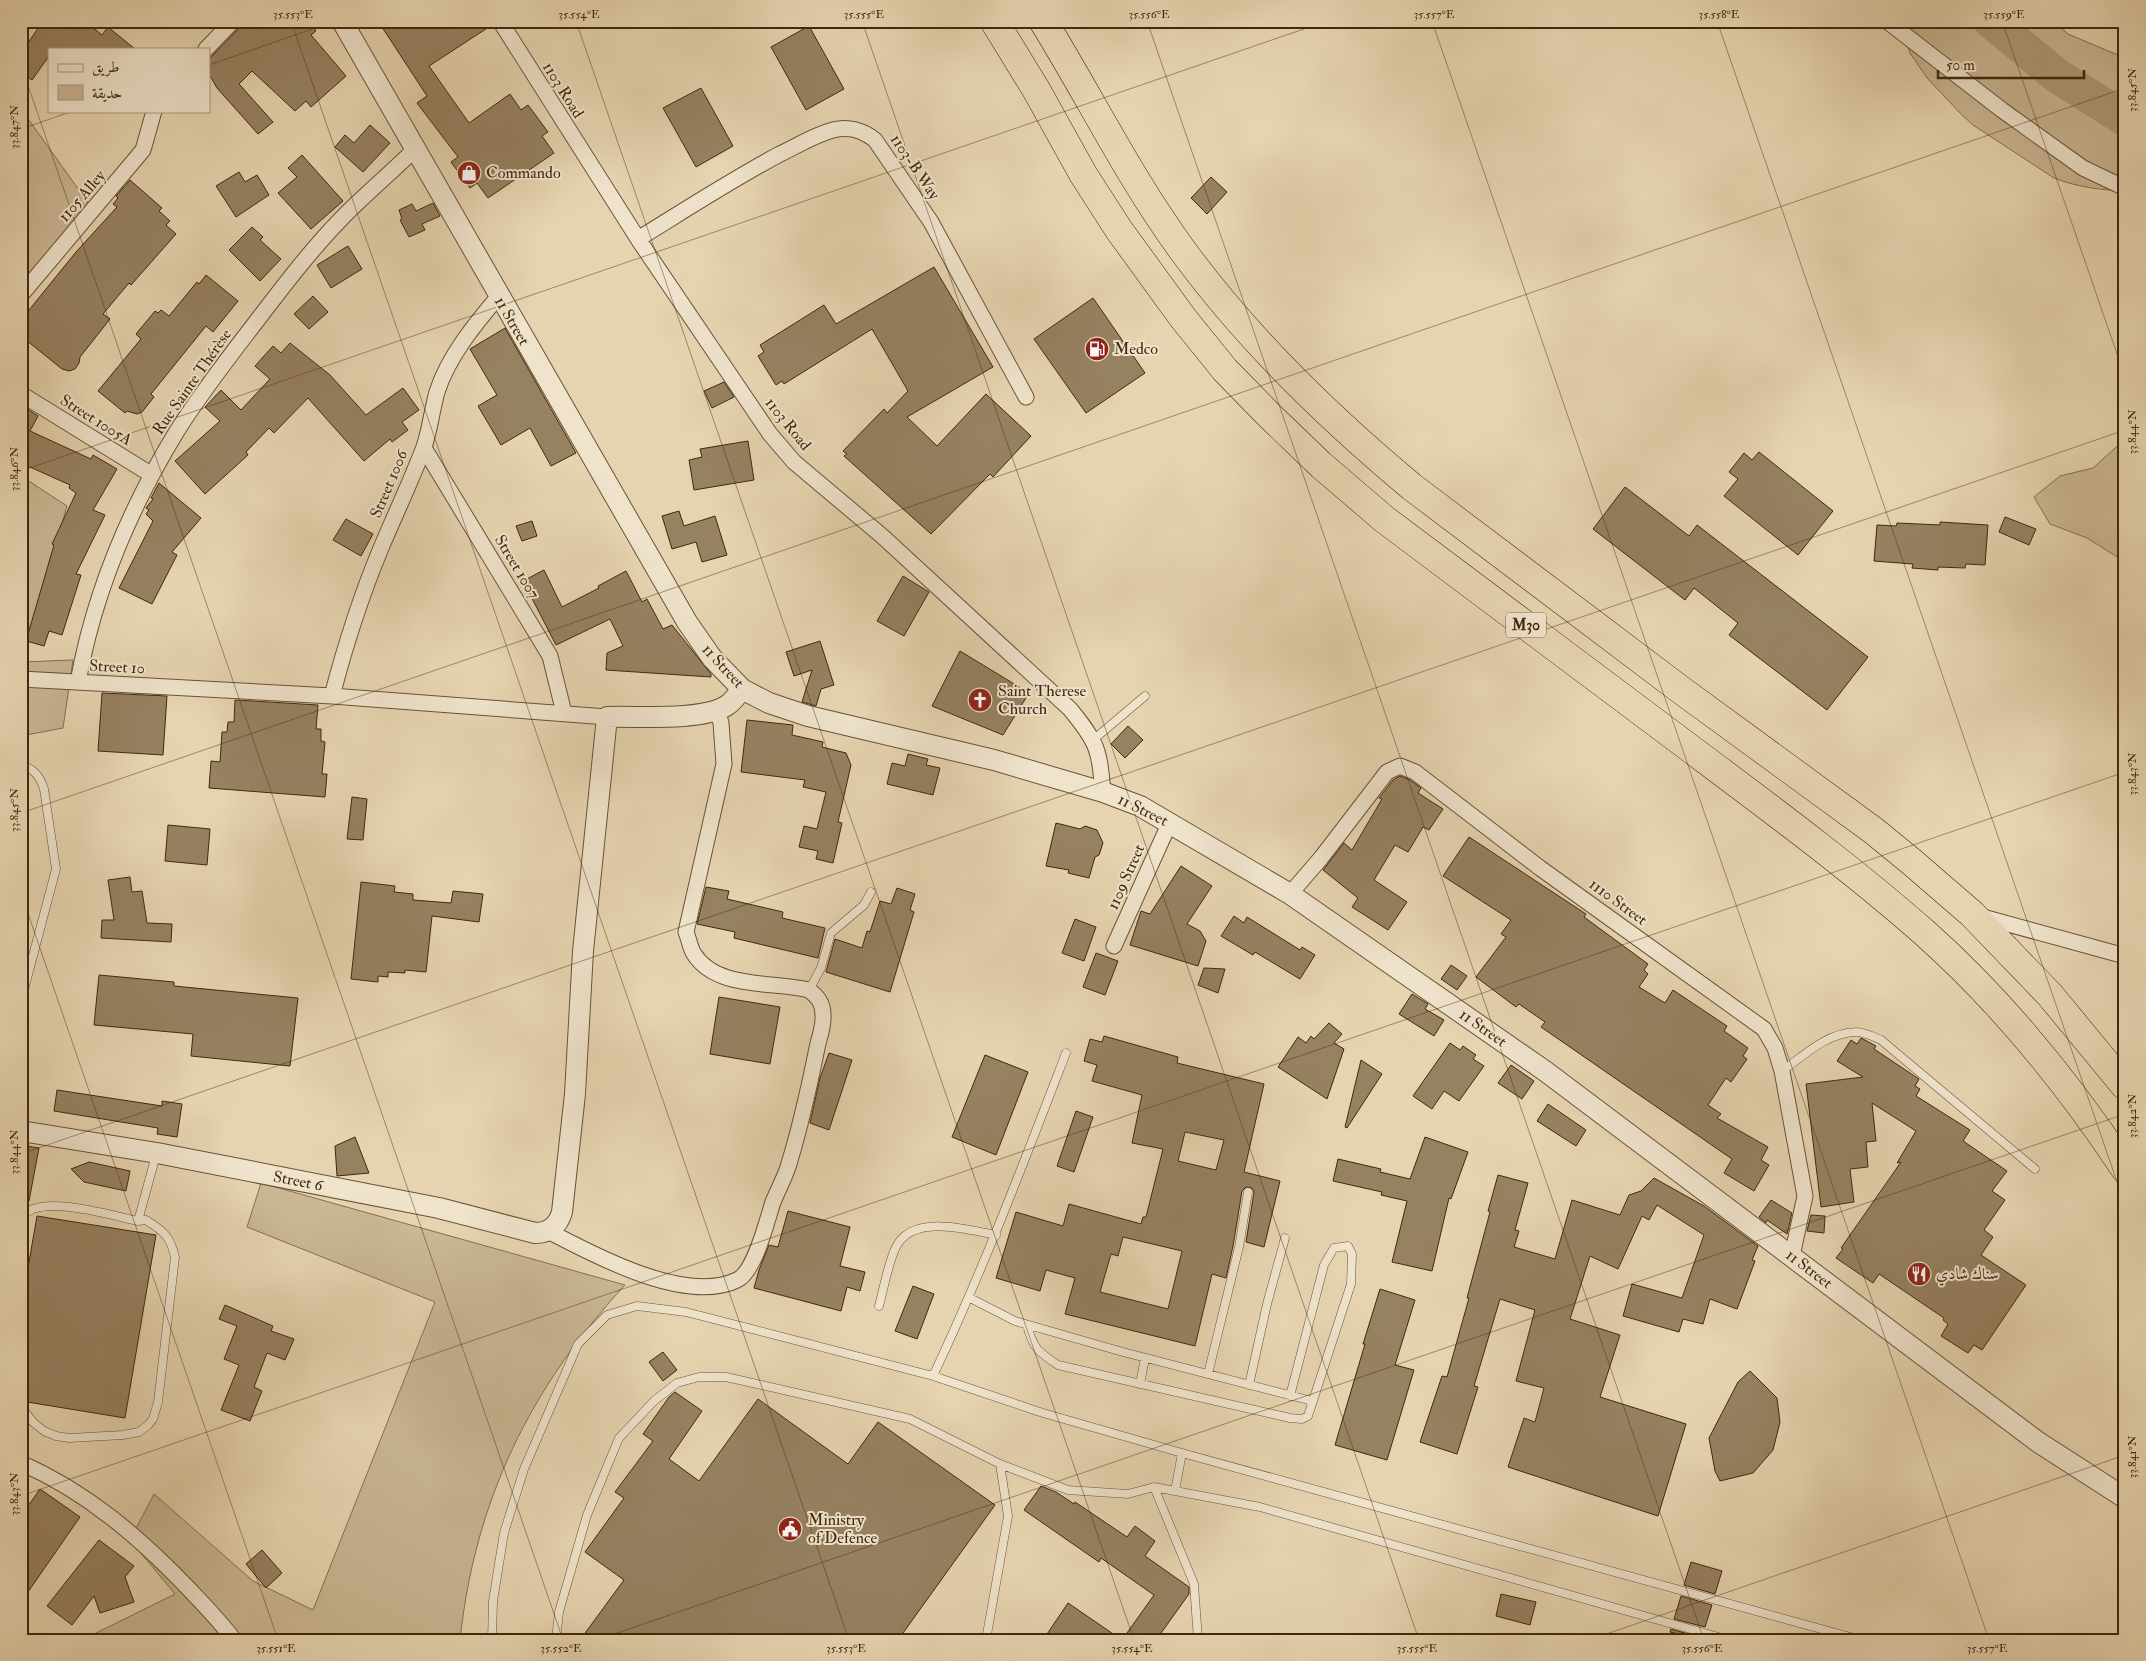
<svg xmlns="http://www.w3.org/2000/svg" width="2146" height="1661" viewBox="0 0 2146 1661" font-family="'IM FELL Double Pica',Amiri,serif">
	<rect width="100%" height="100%" fill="#e6d4b0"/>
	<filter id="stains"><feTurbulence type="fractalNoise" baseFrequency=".004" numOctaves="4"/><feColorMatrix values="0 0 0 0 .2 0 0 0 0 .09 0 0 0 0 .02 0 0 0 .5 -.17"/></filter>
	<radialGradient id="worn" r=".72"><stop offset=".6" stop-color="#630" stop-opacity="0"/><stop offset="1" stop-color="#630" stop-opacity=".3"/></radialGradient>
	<path fill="#cab794" stroke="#857050" d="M1899 21H2054L2068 34 2125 58V191C2100 190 2077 187 2054 178L1973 125 1962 115 1927 78 1910 53Z
		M21 109 94 211 21 301Z
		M2125 439V562L2087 538 2050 524 2034 497 2060 476 2093 468Z
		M21 476 67 506 22 662 73 660 63 728 21 736Z
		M261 1183 625 1285C530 1388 475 1500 460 1640H82L175 1594 130 1540 154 1494 253 1581 313 1610 435 1302 247 1227Z"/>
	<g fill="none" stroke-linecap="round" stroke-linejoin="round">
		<path stroke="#ae9a78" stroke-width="35" d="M1991 21 2056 75 2125 119"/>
	</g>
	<path fill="#968161" stroke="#40280b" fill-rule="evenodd" d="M43 21H85L102 35 108 27 135 49H49V56L32 80 21 73V53Z
		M246 21H308L316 31 311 35 346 76 311 107 306 101 295 111 252 71 239 84 273 122 258 134 217 88 209 74V59Z
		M378 21H491L492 25 429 66 469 123 510 94 521 110 528 105 548 132 542 136 554 153 488 198 477 183 470 188 451 162 458 157 417 103 427 96Z
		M809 26 844 89 806 110 771 47Z
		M701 88 733 146 696 167 663 108Z
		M370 125 390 143 363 172 335 147 345 135 354 143Z
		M302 155 343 201 311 229 278 193 297 177 288 168Z
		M239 172 245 182 257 175 269 195 236 217 216 186Z
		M1211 177 1227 192 1207 214 1191 198Z
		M130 180 162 208 159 211 170 221 166 225 176 234 131 285 129 283 103 314 110 319 80 357 79 363 75 369 69 371 62 369 21 336V320L76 252 117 207 113 204 118 198 116 196Z
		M433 203 440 216 422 224 425 230 409 237 400 220 402 219 399 210 412 204 416 211Z
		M252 227 263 237 260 240 281 259 260 281 229 250Z
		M348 246 362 269 331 288 317 265Z
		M934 267 993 367 907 417 937 446 986 394 1031 436 993 477 990 474 931 534 844 456 847 454 843 451 884 409 887 413 908 391 872 329 784 384 782 381 776 385 758 356 764 352 760 345 824 305 836 324Z
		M206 275 238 301 213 332 206 326 151 394 154 397 142 412 137 414 127 411 125 413 98 391 141 339 136 334 155 311 158 313 161 310 169 316 197 282 199 284Z
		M313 296 328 312 309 329 294 314Z
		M1093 298 1145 373 1086 413 1034 339Z
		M505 328 576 453 551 466 530 428 501 445 478 406 497 395 470 349Z
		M290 343 330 375 366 415 403 388 419 410 402 422 408 430 392 442 390 439 364 461 308 398 274 433 269 428 246 452 248 455 205 494 175 461 220 421 205 407 221 390 241 410 270 379 255 366 273 346 281 353Z
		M724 382 734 397 712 408 704 391Z
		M21 405 38 416 30 431 91 459 93 455 117 469 93 510 105 515 76 574 81 575 62 635 49 631 44 646 26 641 54 545 52 544 76 493 69 488 70 485 21 463Z
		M748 441 754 480 694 490 689 460 702 457 700 449Z
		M1759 452 1833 511 1798 555 1724 496 1738 479 1729 472 1744 453 1752 460Z
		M159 483 201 518 172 552 177 555 152 604 119 588 153 521 146 514 149 510 146 508 153 499 151 498Z
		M1625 487 1689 536 1697 525 1868 657 1827 710 1729 635 1738 623 1694 588 1685 600 1593 529Z
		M679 511 684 526 715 516 727 555 702 562 696 542 672 549 662 516Z
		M2005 517 2036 529 2029 545 1999 532Z
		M346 519 373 534 361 556 333 540Z
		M532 521 537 536 522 541 516 526Z
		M1940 522 1988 525 1985 565 1966 564 1965 568 1938 567V570L1912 568 1913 564 1874 561 1877 525 1896 526 1897 523 1940 525Z
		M544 570 562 607 599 588 598 586 626 571 642 602 647 599 663 629 672 625 711 674V677L606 670 607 653 623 646 610 619 556 645 523 581Z
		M903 576 929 592 904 636 877 621Z
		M820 641 834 685 821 689 816 706 802 702 812 670 794 676 786 652Z
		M960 651 1029 693 1003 735 932 706Z
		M102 693 167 696 163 755 98 751Z
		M235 700 318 705 316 729H321V741L325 742 322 774H327L325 797 209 788 211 761 220 762 222 732H227L228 722H234Z
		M747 720 793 725 792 735 823 742 822 747 846 753 851 765 838 822 842 823 833 863 816 859 818 851 799 847 804 826 817 829 826 792 803 787 805 780 741 772Z
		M1128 726 1143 740 1125 758 1111 744Z
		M908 754 928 759 926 765 940 768 933 795 887 784 892 763 905 766Z
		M1400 776 1410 780 1421 788 1418 793 1443 809 1429 830 1423 827 1408 852 1395 845 1374 880 1407 902 1388 930 1352 907 1358 898 1323 870 1344 843 1352 850 1382 799 1379 798 1393 780Z
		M352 797 367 799 363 840 347 839Z
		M1056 823 1080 829 1085 826 1097 830 1103 843 1099 855 1095 857 1089 878 1068 873 1069 870 1046 866Z
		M168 825 210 829 207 865 165 861Z
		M1469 837 1586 914 1584 917 1648 964 1644 970 1648 974 1639 987 1665 1003 1673 990 1727 1026 1724 1031 1748 1048 1743 1056 1747 1059 1731 1082 1726 1078 1708 1105 1721 1114 1717 1118 1768 1147 1761 1160 1769 1165 1754 1191 1724 1173 1732 1159 1541 1027 1545 1022 1519 1004 1516 1007 1476 977 1506 937 1501 934 1511 920 1443 876Z
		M1181 866 1212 886 1187 924 1200 931 1206 941 1198 966 1130 945 1141 911 1150 914Z
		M130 877 132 892 142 891 147 923 172 924 171 942 101 938 102 920H114L108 880Z
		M361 882 395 886 394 892 413 894V900L451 903 453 891 483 894 479 922 432 916 426 972 405 970V973L388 972V977L378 976V982L351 979Z
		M706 887 729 891 727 899 783 912 782 918 825 928 818 958 734 938 735 932 697 924Z
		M897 888 915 894 910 910 914 912 890 992 826 972 835 939 862 948 867 931 870 932 880 901 891 904Z
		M1234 916 1244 923 1247 917 1300 950 1302 947 1315 955 1300 979 1255 952 1253 955 1221 936Z
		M1075 919 1096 927 1084 961 1062 953Z
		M1096 953 1118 961 1105 995 1083 987Z
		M1451 965 1467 976 1457 990 1441 979Z
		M1204 968 1225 969 1218 993 1198 985Z
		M99 975 174 982V986L298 998 290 1066 191 1056 193 1034 94 1025Z
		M1412 994 1428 1004 1425 1009 1444 1020 1434 1036 1399 1014Z
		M719 997 780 1007 770 1064 710 1054Z
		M1329 1023 1342 1034 1334 1043 1344 1049 1327 1099 1278 1067 1298 1037 1306 1043 1311 1036 1314 1039Z
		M1104 1036 1178 1057 1177 1063 1264 1084 1244 1172 1280 1181 1264 1247 1246 1242 1254 1192 1252 1188 1246 1187 1242 1191 1233 1246 1226 1278 1212 1274 1195 1346 1065 1314 1075 1278 1046 1270 1040 1291 996 1278 1016 1212 1063 1226 1069 1204 1141 1224 1143 1217H1146L1163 1149 1132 1143 1142 1095 1092 1081 1097 1065 1084 1061 1090 1039 1102 1042ZM1185 1132 1224 1140 1216 1170 1178 1161ZM1123 1237 1182 1251 1168 1309 1100 1292 1111 1254 1118 1256Z
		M1861 1038 1876 1046 1874 1049 1919 1079 1915 1086 1920 1089 1916 1096 1970 1130 1963 1141 2007 1171 1992 1191 2005 1200 1984 1230 1993 1237 1981 1255 2026 1285 1982 1350 1974 1345 1968 1353 1941 1336 1948 1324 1943 1320 1944 1318 1879 1274 1873 1283 1836 1258 1843 1249 1841 1248 1901 1162 1897 1163 1916 1131 1872 1103 1876 1141 1866 1142 1868 1167 1850 1169 1854 1202 1821 1207 1806 1084 1863 1077 1837 1061 1851 1040 1857 1044Z
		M1450 1043 1460 1050 1463 1046 1476 1055 1473 1059 1484 1066 1459 1101 1444 1091 1432 1109 1413 1096Z
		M829 1053 852 1060 829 1130 810 1123 820 1078Z
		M985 1055 1028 1072 996 1155 952 1137Z
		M1361 1060 1382 1074 1347 1128 1345 1127Z
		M1511 1065 1534 1081 1522 1099 1498 1083Z
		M57 1090 162 1106V1101L182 1104 177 1137 157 1134 158 1128 54 1111Z
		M1548 1104 1586 1130 1576 1146 1537 1121Z
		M1076 1111 1093 1117 1074 1172 1057 1166Z
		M355 1137 369 1173 337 1176 335 1146Z
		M1425 1137 1468 1152 1451 1199 1449 1198 1432 1271 1392 1262 1407 1201 1381 1195 1382 1192 1333 1181 1338 1159 1381 1169 1380 1172 1410 1179Z
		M21 1145 39 1148 29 1201H21Z
		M89 1162 130 1171 126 1191 84 1182 71 1169Z
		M1498 1175 1528 1183 1515 1230 1519 1231 1514 1247 1555 1259 1572 1200 1620 1215 1629 1195 1641 1191 1654 1178 1704 1206 1758 1246 1752 1260 1755 1261 1737 1309 1710 1299 1703 1324 1683 1319 1679 1332 1623 1316 1632 1284 1682 1298 1704 1235 1657 1205 1649 1220 1642 1216 1618 1269 1590 1256 1570 1319 1620 1335 1600 1397 1686 1424 1658 1516 1508 1467 1524 1418 1535 1422 1544 1388 1516 1381 1535 1310 1500 1299 1474 1386 1478 1387 1457 1454 1420 1442 1442 1376 1447 1377 1469 1298H1467L1490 1212 1488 1211Z
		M1771 1200 1792 1213 1787 1234 1767 1220 1766 1223 1759 1217Z
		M788 1211 850 1227 840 1266 865 1272 860 1291 847 1287 841 1311 754 1288 759 1270 769 1245 778 1247Z
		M1811 1215 1825 1216 1824 1233 1807 1231Z
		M37 1216 156 1235 125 1418 21 1401V1308Z
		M913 1286 934 1294 917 1339 895 1331Z
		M1380 1289 1415 1300 1395 1365 1414 1370 1387 1460 1335 1445 1365 1344H1363Z
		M225 1305 273 1326 271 1331 294 1339 285 1360 267 1353 254 1387 262 1391 250 1421 221 1410 239 1365 224 1359 237 1326 219 1319Z
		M663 1352 677 1370 663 1381 649 1362Z
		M1750 1371 1777 1398 1780 1422 1773 1450 1753 1473 1720 1481 1715 1471 1709 1438 1738 1382Z
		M675 1392 702 1411 669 1459 699 1481 758 1399 848 1464 878 1422 995 1505 898 1640H580L624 1580 585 1552 624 1498 615 1492 653 1441 643 1434 669 1397Z
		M1041 1486 1056 1492 1074 1504 1075 1502 1127 1537 1135 1526 1155 1541 1145 1556 1189 1587V1594L1156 1640H1043L1068 1603 1122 1640 1154 1595 1101 1558 1099 1562 1024 1510Z
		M40 1489 80 1517 21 1602V1516Z
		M99 1540 134 1566 125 1577 134 1602 100 1613 94 1596 72 1625 47 1606Z
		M262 1550 282 1573 266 1588 246 1564Z
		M1691 1562 1722 1571 1715 1594 1684 1585Z
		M1501 1594 1536 1602 1530 1625 1496 1616Z
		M1681 1596 1712 1605 1705 1627 1674 1619Z
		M1671 1629 1702 1638V1640L1670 1632Z"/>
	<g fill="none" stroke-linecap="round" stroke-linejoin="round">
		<g stroke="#6a5334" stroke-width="9">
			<path id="service" d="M1093 740 1145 696
				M21 765C34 769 40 776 44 789L56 869 21 1001
				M809 990 821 968 831 933 864 905 871 892
				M1782 1071C1803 1056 1827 1033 1855 1032 1863 1031 1874 1037 1881 1040L2035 1169
				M21 1218C38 1192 112 1216 138 1221L156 1155
				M970 1298 1015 1321 1123 1352 1312 1401
				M879 1306C883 1291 889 1260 896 1247 913 1213 967 1230 996 1235
				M1027 1325C1033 1348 1038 1352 1058 1365L1290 1418 1302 1419 1308 1416 1351 1284 1352 1254 1348 1246 1334 1248 1324 1265 1290 1396
				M1208 1374 1239 1247 1248 1192
				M933 1376C983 1270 1024 1162 1066 1053
				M1140 1384 1145 1358
				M1249 1385 1267 1304 1285 1238
				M21 1411H24L34 1423 44 1431 56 1436 69 1438 123 1435 139 1432 148 1425 153 1419 158 1402 175 1257C170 1235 163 1231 146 1220L138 1221
				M1000 1464 1068 1490 1128 1494 1154 1487 1260 1507 1729 1640
				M1154 1487 1194 1584 1198 1640
				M1175 1491 1182 1453
				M492 1640 493 1601 504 1533 524 1469 578 1344 607 1315 637 1306 686 1312 933 1376 1043 1413 1182 1453 1861 1640
				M556 1640 559 1612 587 1515 619 1438 654 1401 677 1383 699 1377H726L910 1419 1000 1464 1008 1516 986 1640"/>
		</g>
		<g stroke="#6a5334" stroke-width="17">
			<path id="minor" d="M500 21 638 239 770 434 794 462 882 536 1070 709C1098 743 1099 749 1103 792
				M1887 21 2002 110 2083 168 2125 188
				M206 49 233 21
				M638 239C685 210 731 180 780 154 797 146 814 135 833 130 848 126 863 130 875 140L931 222 1026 397
				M21 295 143 150 154 111
				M21 394 152 475
				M424 448 550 656 564 713
				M21 679 332 696 607 717
				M78 682C94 593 130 508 177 431 200 394 232 353 259 318 285 284 311 250 341 219 364 195 391 173 415 149
				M332 696C345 646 361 596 381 548 395 515 411 481 424 447 430 429 432 410 437 392 448 357 475 324 498 297
				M1290 894 1321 858 1387 772 1400 766 1415 772 1540 868 1764 1029 1775 1048 1782 1071 1805 1196 1792 1256
				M1979 916 2125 956
				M1114 946 1170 822
				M548 1231C594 1255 686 1305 737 1280 755 1272 767 1220 773 1202 778 1190 784 1179 788 1167 800 1128 809 1088 817 1048 819 1038 824 1026 823 1015 823 1003 818 997 809 990 773 981 717 990 694 954 690 948 689 939 686 932L724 764 721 723 717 710
				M21 1463C87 1492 139 1537 188 1588 204 1605 220 1621 234 1640"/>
		</g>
		<g stroke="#6a5334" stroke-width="22">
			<path id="tertiary" d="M342 21 687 622 712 658 742 689 769 703 808 716 994 760 1103 792 1140 806 1290 894 1545 1071 2038 1442 2125 1498
				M21 1131 157 1153 439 1208 535 1233C549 1233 558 1226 562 1212L575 1094 583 951 607 717C638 716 701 721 726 706 733 702 737 695 742 689"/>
		</g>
		<g stroke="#40280b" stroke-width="29">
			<path id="motorway" d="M994 21 1037 91 1083 174 1119 230 1183 318 1225 370 1269 415 1321 465 1384 519C1486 596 1589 672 1691 749 1771 809 1851 868 1926 934 2003 1003 2068 1083 2125 1169
				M1043 21C1090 97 1130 179 1183 251 1248 340 1328 417 1412 487L1681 690 1874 831 1913 863 1972 914 2050 995 2125 1086"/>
		</g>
		<use href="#service" stroke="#efe3cc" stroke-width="8"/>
		<use href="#minor" stroke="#efe3cc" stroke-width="15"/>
		<use href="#tertiary" stroke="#efe3cc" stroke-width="20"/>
		<use href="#motorway" stroke="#e6d4b0" stroke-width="28"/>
	</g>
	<path fill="none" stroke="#40280b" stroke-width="1" stroke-opacity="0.45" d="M291 21 849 1640M576 21 1134 1640M862 21 1419 1640M1147 21 1704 1640M1432 21 1989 1640M1717 21 2125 1205M2002 21 2125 377M21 65 563 1640M209 65 335 21M21 129 73 111M21 471 1327 21M21 813 2125 88M21 893 278 1640M21 1154 2125 430M21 1496 2125 772M597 1640 2125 1114M1589 1640 2125 1455"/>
	<defs>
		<g id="shop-disc" transform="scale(1.25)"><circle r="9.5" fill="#8f2418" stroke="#efe3cc"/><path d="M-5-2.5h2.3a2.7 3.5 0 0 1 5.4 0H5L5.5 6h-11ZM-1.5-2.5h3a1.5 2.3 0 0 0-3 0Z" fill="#fff"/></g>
		<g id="fuel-disc" transform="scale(1.25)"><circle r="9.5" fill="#8f2418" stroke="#efe3cc"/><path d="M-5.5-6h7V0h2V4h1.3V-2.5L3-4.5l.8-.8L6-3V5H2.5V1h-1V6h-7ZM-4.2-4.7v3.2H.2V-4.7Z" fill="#fff"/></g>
		<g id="church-disc" transform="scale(1.25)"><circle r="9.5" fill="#8f2418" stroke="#efe3cc"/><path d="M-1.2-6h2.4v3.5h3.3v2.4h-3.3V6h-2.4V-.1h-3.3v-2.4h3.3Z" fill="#fff"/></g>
		<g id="restaurant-disc" transform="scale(1.25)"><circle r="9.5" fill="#8f2418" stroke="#efe3cc"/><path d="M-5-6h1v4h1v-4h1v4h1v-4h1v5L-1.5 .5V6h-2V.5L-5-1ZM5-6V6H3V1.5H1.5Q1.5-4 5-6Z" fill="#fff"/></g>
		<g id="civic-disc" transform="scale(1.25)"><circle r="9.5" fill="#8f2418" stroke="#efe3cc"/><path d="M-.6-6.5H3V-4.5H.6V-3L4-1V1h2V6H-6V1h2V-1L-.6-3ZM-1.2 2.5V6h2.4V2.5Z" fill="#fff"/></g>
	</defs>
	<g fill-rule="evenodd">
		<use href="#shop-disc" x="469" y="173"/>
		<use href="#fuel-disc" x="1097" y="349"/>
		<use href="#church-disc" x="980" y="700"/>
		<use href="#restaurant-disc" x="1919" y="1274"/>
		<use href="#civic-disc" x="790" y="1529"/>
	</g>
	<g text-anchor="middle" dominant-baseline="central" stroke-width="4" stroke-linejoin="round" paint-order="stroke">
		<rect fill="#efe3cc" stroke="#746045" stroke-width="1" x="1506" y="612.5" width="40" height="25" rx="4"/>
		<g font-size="15" font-weight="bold" fill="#40280b">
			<text x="1526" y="625">M30</text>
		</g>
		<g font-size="16" fill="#40280b" stroke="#efe3cc">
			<text transform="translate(563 90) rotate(58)">1103 Road</text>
			<text transform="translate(915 167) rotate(56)">1103-B Way</text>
			<text transform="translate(82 196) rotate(-49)">1105 Alley</text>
			<text transform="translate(512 321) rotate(60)">11 Street</text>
			<text transform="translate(192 382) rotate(-55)">Rue Sainte Thérèse</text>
			<text transform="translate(96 420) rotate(32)">Street 1005A</text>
			<text transform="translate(788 424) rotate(51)">1103 Road</text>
			<text transform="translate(389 484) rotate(-67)">Street 1006</text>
			<text transform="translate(517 567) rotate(59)">Street 1007</text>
			<text transform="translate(723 666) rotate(47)">11 Street</text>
			<text transform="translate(117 667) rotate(3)">Street 10</text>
			<text transform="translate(1143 810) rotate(26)">11 Street</text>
			<text transform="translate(1126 877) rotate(-66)">1109 Street</text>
			<text transform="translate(1618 902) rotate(36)">1110 Street</text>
			<text transform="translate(1483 1028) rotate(35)">11 Street</text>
			<text transform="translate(298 1181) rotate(11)">Street 6</text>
			<text transform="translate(1809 1269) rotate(37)">11 Street</text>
		</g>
		<g font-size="16" fill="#40280b" stroke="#efe3cc" text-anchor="start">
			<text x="486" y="173">Commando</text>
			<text x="1114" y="349">Medco</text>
			<text x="998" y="691">Saint Therese<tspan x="998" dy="18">Church</tspan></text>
			<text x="1936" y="1274">سناك شادي</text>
			<text x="808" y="1520">Ministry<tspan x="808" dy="18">of Defence</tspan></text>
		</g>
	</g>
	<rect width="2146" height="1661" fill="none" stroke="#e6d4b0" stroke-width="55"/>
	<rect x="48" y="48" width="162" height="65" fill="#efe3cc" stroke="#a9987f"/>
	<rect x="58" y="64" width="25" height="8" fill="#efe3cc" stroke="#a9987f"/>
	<text x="92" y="72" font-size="15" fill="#40280b">طريق</text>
	<rect x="58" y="85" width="25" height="15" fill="#cab794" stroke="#a9987f"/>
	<text x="92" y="98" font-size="15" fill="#40280b">حديقة</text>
	<path d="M1938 70v8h146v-8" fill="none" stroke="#40280b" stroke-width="2.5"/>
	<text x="1946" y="70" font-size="15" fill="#40280b" stroke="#efe3cc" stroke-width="4" paint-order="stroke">50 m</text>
	<rect x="28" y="28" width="2090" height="1606" fill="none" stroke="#40280b" stroke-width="2"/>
	<g font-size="12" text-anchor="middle" fill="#40280b">
		<text x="293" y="18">35.553°E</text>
		<text x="579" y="18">35.554°E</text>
		<text x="864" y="18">35.555°E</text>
		<text x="1149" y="18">35.556°E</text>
		<text x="1434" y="18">35.557°E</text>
		<text x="1719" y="18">35.558°E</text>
		<text x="2004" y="18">35.559°E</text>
		<text transform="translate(2132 90) rotate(-90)" y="4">33.845°N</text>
		<text transform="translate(14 127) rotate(-90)" y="4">33.847°N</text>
		<text transform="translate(2132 432) rotate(-90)" y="4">33.844°N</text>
		<text transform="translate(14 469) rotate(-90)" y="4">33.846°N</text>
		<text transform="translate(2132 774) rotate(-90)" y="4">33.843°N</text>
		<text transform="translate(14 810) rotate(-90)" y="4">33.845°N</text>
		<text transform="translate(2132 1116) rotate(-90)" y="4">33.842°N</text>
		<text transform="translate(14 1152) rotate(-90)" y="4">33.844°N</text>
		<text transform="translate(2132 1457) rotate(-90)" y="4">33.841°N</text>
		<text transform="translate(14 1494) rotate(-90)" y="4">33.843°N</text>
		<text x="276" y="1652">35.551°E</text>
		<text x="561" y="1652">35.552°E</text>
		<text x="846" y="1652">35.553°E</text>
		<text x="1132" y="1652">35.554°E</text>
		<text x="1417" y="1652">35.555°E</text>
		<text x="1702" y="1652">35.556°E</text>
		<text x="1987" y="1652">35.557°E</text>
	</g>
	<rect width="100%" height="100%" filter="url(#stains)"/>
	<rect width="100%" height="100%" fill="url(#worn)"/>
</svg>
